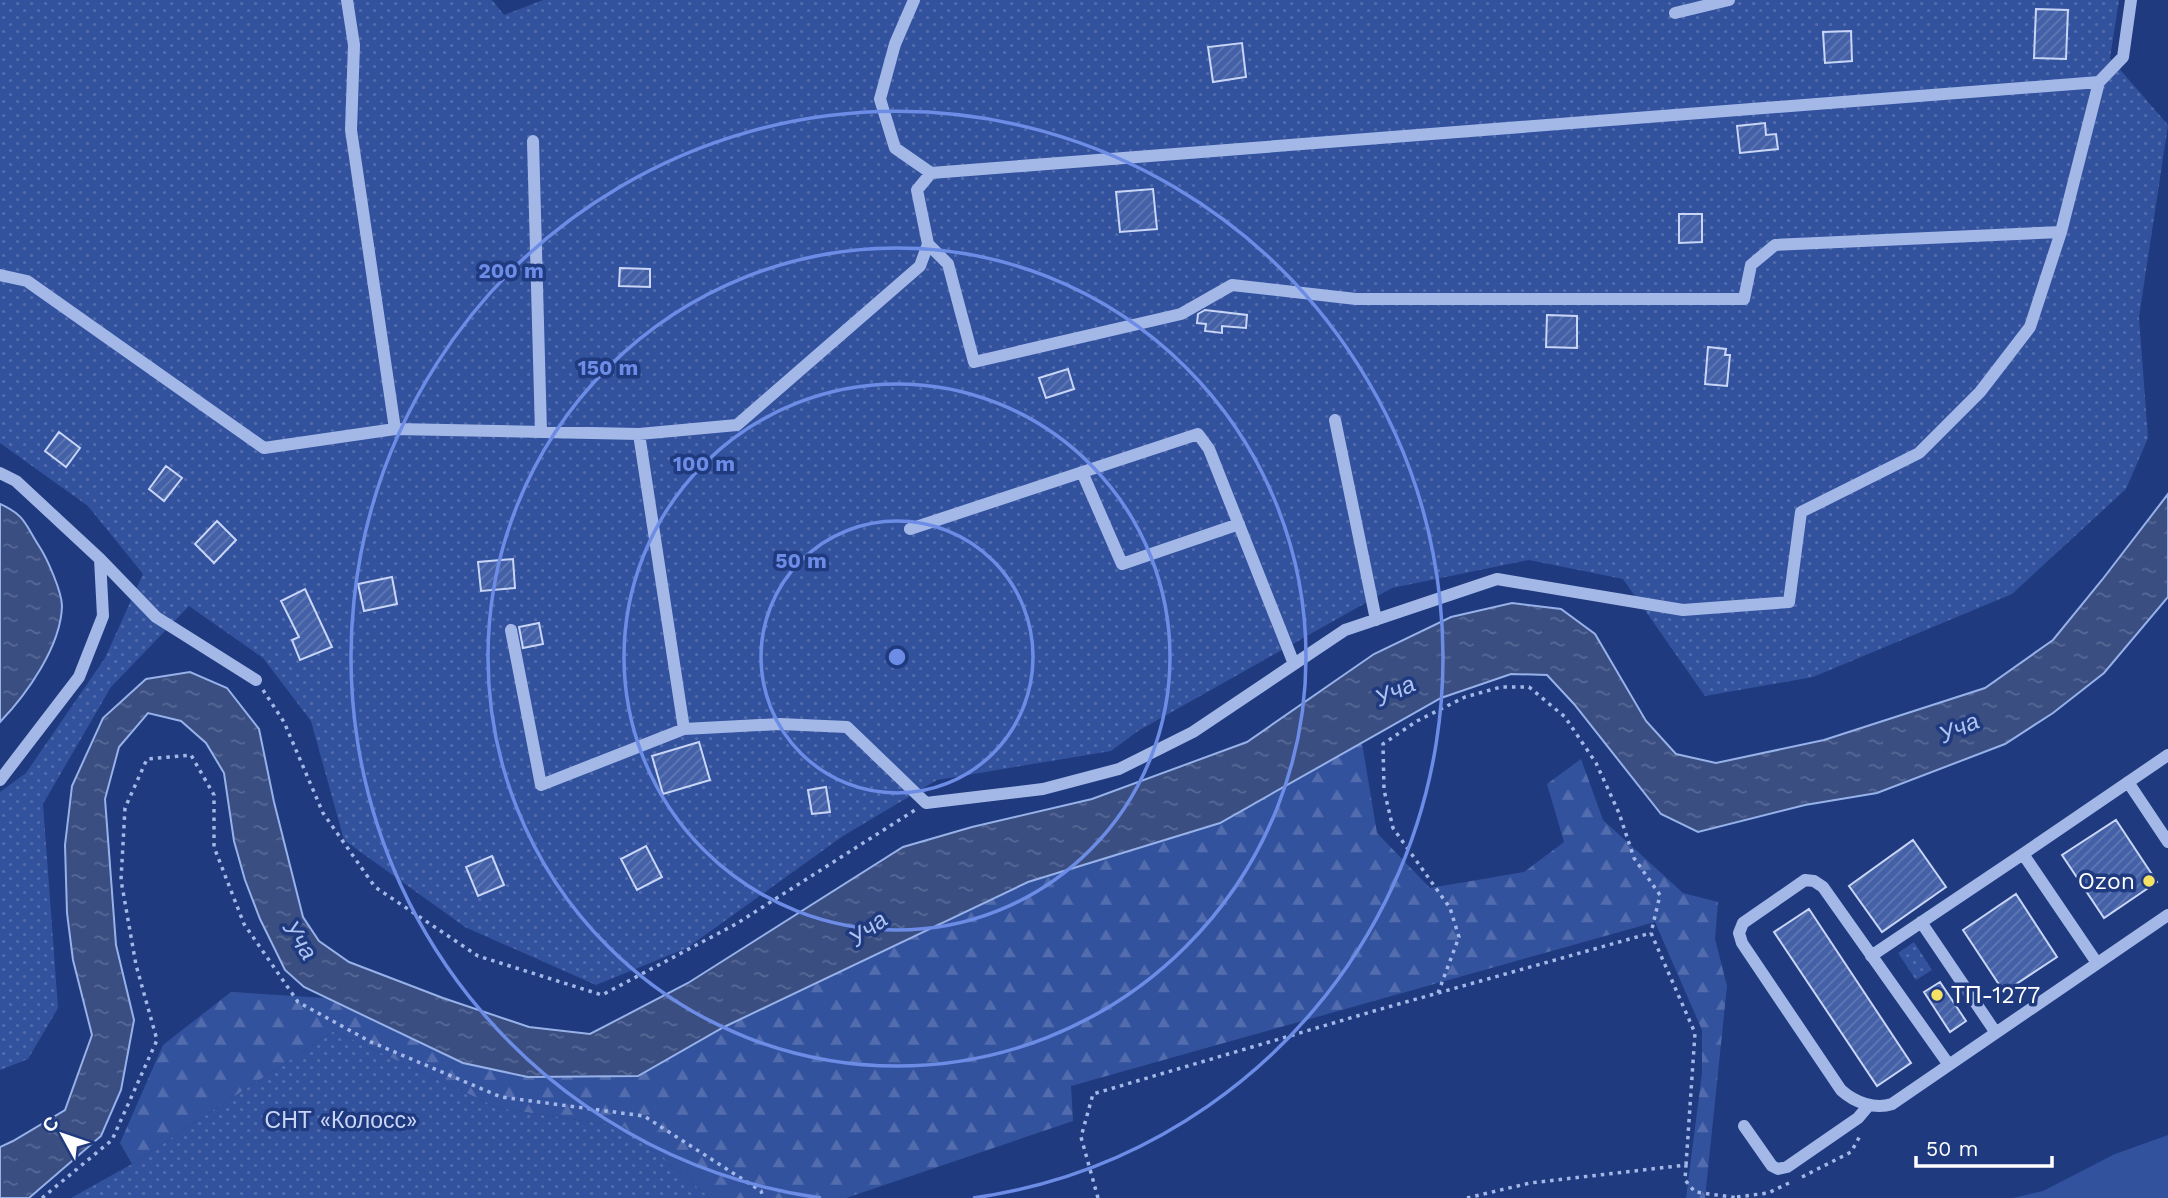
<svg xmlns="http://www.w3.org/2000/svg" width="2168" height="1198" viewBox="0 0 2168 1198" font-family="'Work Sans',sans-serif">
	<defs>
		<pattern id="forest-firs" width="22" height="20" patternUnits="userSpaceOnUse" patternTransform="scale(1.75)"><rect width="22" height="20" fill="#33529e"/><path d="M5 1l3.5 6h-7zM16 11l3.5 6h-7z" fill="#526cad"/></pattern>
		<pattern id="park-dots" width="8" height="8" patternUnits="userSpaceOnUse" patternTransform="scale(1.75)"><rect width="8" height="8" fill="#33529e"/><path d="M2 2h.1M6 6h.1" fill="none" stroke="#526cad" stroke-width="1.8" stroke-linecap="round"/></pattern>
		<pattern id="water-ripples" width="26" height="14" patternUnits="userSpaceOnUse" patternTransform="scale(1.75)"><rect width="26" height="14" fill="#3a4e82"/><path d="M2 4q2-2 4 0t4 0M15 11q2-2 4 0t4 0" fill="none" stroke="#586995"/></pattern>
		<pattern id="building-hatch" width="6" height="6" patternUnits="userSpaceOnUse" patternTransform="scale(1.75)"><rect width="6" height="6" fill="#4461a7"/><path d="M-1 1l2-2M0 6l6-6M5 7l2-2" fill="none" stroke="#6079b4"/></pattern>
	</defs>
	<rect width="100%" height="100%" fill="#1f3a7f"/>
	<path fill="#33529e" d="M2168 1135V1198H2013L2043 1191 2115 1154Z"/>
	<path fill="url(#forest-firs)" d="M1362 743 1377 833 1430 888 1524 872 1564 842 1547 784 1581 759 1603 820 1683 893 1718 902 1715 939 1727 986 1705 1198H1686L1702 1073V1030L1655 922 1071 1086 1073 1121 846 1198H710L624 1127 498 1108 334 1031 132 1164 120 1143 163 1045 231 992 325 998 463 1063 638 1076 724 1027 1028 882 1220 823Z"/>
	<path fill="url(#park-dots)" d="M0 0H492L504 15 543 0H2119L2110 58 2168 125 2139 317 2148 438 2126 489 2012 594 1813 677 1705 696 1623 579 1529 560 1392 588 1138 731 1111 751 937 780 843 836 687 948 596 985 465 927 344 840 311 721 263 658 189 606 111 687 43 804 58 1008 28 1059 0 1070V792L26 773 105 658 143 574 88 506 0 443Z
		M1914 942 1932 970 1916 980 1898 953Z
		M334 1031 498 1108 624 1127 710 1198H71L132 1164Z"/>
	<path fill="url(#water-ripples)" stroke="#97b1e9" stroke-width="2" d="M2168 494V597L2104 673 2053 713 2005 744 1877 793 1805 805 1698 832 1661 814 1574 704 1547 675 1511 674 1441 698 1220 823 1028 882 724 1027 638 1076 528 1077 463 1063 304 987 285 970 260 919 245 880 234 841 224 773 206 743 181 721 148 713 119 747 105 799 116 945 134 1020 121 1090 101 1136 29 1198H0V1147L13 1141 65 1110 92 1035 73 960 67 913 65 845 72 786 103 718 146 679 190 672 227 688 259 729 274 802 303 917 319 941 349 962 443 998 529 1027 590 1034 688 983 903 847 972 827 1092 799 1247 742 1374 654 1451 617 1512 603 1561 609 1595 634 1646 721 1676 754 1716 763 1824 740 1985 688 2053 640 2102 580Z
		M0 504C25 515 25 524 39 546 47 558 62 592 62 606 61 646 27 694 0 722Z"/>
	<path fill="url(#building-hatch)" stroke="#c8d5f6" stroke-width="2" d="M2036 9 2068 10 2066 59 2034 58Z
		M1851 31 1852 61 1825 63 1823 32Z
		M1242 43 1246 77 1213 82 1208 47Z
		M1765 123 1766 135 1776 134 1778 149 1740 153 1737 126Z
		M1153 189 1157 229 1120 232 1116 192Z
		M1679 214H1702V242L1679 243Z
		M620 268 650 269V287L619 286Z
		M1205 310 1247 315 1246 328 1222 326V333L1205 331 1206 324 1197 323 1198 314Z
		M1547 315 1577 316V348L1546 347Z
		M1708 347 1726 349 1725 355H1730L1727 386 1705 384Z
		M1068 369 1074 389 1046 398 1039 378Z
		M59 432 80 448 66 467 45 451Z
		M166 466 182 478 164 501 149 489Z
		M217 521 236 540 214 563 195 544Z
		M513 559 515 588 481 591 478 562Z
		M392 577 397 604 364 611 358 584Z
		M305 589 332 647 300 660 292 640 299 637 281 601Z
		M539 623 543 644 523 648 519 627Z
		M699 742 710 780 663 794 652 756Z
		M826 787 830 812 812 814 808 790Z
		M2116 820 2157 882 2104 918 2062 855Z
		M1913 840 1946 887 1882 932 1849 886Z
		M646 846 662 877 637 890 621 859Z
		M492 856 504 885 478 896 466 867Z
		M2016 894 2057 957 2004 992 1963 930Z
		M1809 909 1911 1063 1877 1086 1774 932Z
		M1940 982 1966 1021 1950 1032 1924 992Z"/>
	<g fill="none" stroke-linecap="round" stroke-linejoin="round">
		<path stroke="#a4b8e8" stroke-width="3.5" stroke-dasharray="3.5 5" stroke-linecap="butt" d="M263 690 284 722 323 813 375 887 478 956 602 995 736 924 915 810
			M1438 993 1459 937 1450 908 1393 828 1384 790 1383 744 1417 721 1465 697 1501 687H1529L1565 717 1596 763 1619 813 1634 858 1660 895 1651 933 1695 1033 1686 1165
			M1802 1177 1851 1152 1860 1136
			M1737 1197 1768 1193 1789 1183
			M42 1198 112 1140 157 1040 136 965 121 880 125 808 147 759 191 755 214 795V847L244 924 298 1002 371 1042 501 1097 644 1116 761 1191 763 1198
			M1098 1198 1081 1137 1093 1094 1374 1011 1651 933
			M1467 1198 1530 1183 1686 1165 1685 1180 1695 1192 1739 1198"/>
		<path stroke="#a4b8e8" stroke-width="12" d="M347 0 354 45 351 130 395 429
			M914 0 895 44 880 99 895 148 931 173 2099 82
			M1675 13 1729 0
			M533 141 541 432
			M928 244 948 264 974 362 1181 314 1232 285 1356 299H1744L1751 265 1775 245 2061 232
			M0 275 27 281 264 448 395 429 639 434 737 425 920 266 928 244 917 190 931 173
			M1335 420 1376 620
			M639 434 684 729
			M1082 472 1122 564 1239 524
			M0 473 16 481 100 559 103 616 79 677 0 780
			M910 529 1198 434 1209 449 1294 664
			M100 559 156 617 256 680
			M511 630 541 785 684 729 780 724 847 727 926 803 1043 789 1119 769 1193 732 1345 630 1497 579 1683 610 1789 602 1801 512 1919 453 1980 392 2030 327 2061 232 2099 82 2123 57 2131 0
			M2128 782 2168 842
			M2023 854 2168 755
			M1921 922 1996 1033
			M1871 956 2023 854 2097 963
			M1949 1065 1823 887 1814 881 1805 880 1743 923 1739 933 1742 943 1841 1090C1854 1102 1875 1110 1892 1104L2168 915
			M1744 1126 1772 1166 1778 1169 1787 1167 1858 1118 1869 1105"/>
	</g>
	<g fill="none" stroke="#6c8ce6" stroke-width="3.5">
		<circle cx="897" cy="657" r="136"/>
		<circle cx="897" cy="657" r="273"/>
		<circle cx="897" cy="657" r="409"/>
		<path d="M821 1198A546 546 0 1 1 973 1198"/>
	</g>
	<g fill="#f6e264" stroke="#1f3a7f" stroke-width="2.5">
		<circle cx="2149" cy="881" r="7"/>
		<circle cx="1937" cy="995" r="7"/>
	</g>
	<g text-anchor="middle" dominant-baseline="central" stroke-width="7" stroke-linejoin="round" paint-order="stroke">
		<g font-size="23" fill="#fff" stroke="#1f3a7f" text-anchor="end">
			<text x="2135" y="881">Ozon</text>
			<text x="1951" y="995" text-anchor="start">ТП-1277</text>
		</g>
		<g font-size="23" fill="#c8d5f6" stroke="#1f3a7f">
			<text x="341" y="1120">СНТ «Колосс»</text>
		</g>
		<g font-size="24" font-style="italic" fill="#afc3f0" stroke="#1f3a7f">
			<text transform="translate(1395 691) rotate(-25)">Уча</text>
			<text transform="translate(1959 728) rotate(-24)">Уча</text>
			<text transform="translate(868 929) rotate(-37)">Уча</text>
			<text transform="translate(300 940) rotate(57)">Уча</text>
		</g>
	</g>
	<circle cx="897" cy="657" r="10" fill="#6c8ce6" stroke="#1f3a7f" stroke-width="3.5"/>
	<g font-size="21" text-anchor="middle" font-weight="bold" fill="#6c8ce6" stroke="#1f3a7f" stroke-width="7" stroke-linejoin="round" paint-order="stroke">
		<text x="511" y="278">200 m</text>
		<text x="608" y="375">150 m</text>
		<text x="704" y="471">100 m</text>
		<text x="801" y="568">50 m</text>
	</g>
	<g transform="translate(63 1135) rotate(310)" stroke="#1f3a7f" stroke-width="5" paint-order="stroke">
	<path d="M0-5L12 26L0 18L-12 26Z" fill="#ffffff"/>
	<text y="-10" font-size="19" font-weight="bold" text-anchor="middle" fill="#ffffff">С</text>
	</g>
	<path d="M1916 1156v10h136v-10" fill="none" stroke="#ffffff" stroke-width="3.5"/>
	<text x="1926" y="1156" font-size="21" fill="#ffffff" stroke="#1f3a7f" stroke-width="5" paint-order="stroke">50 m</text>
</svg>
